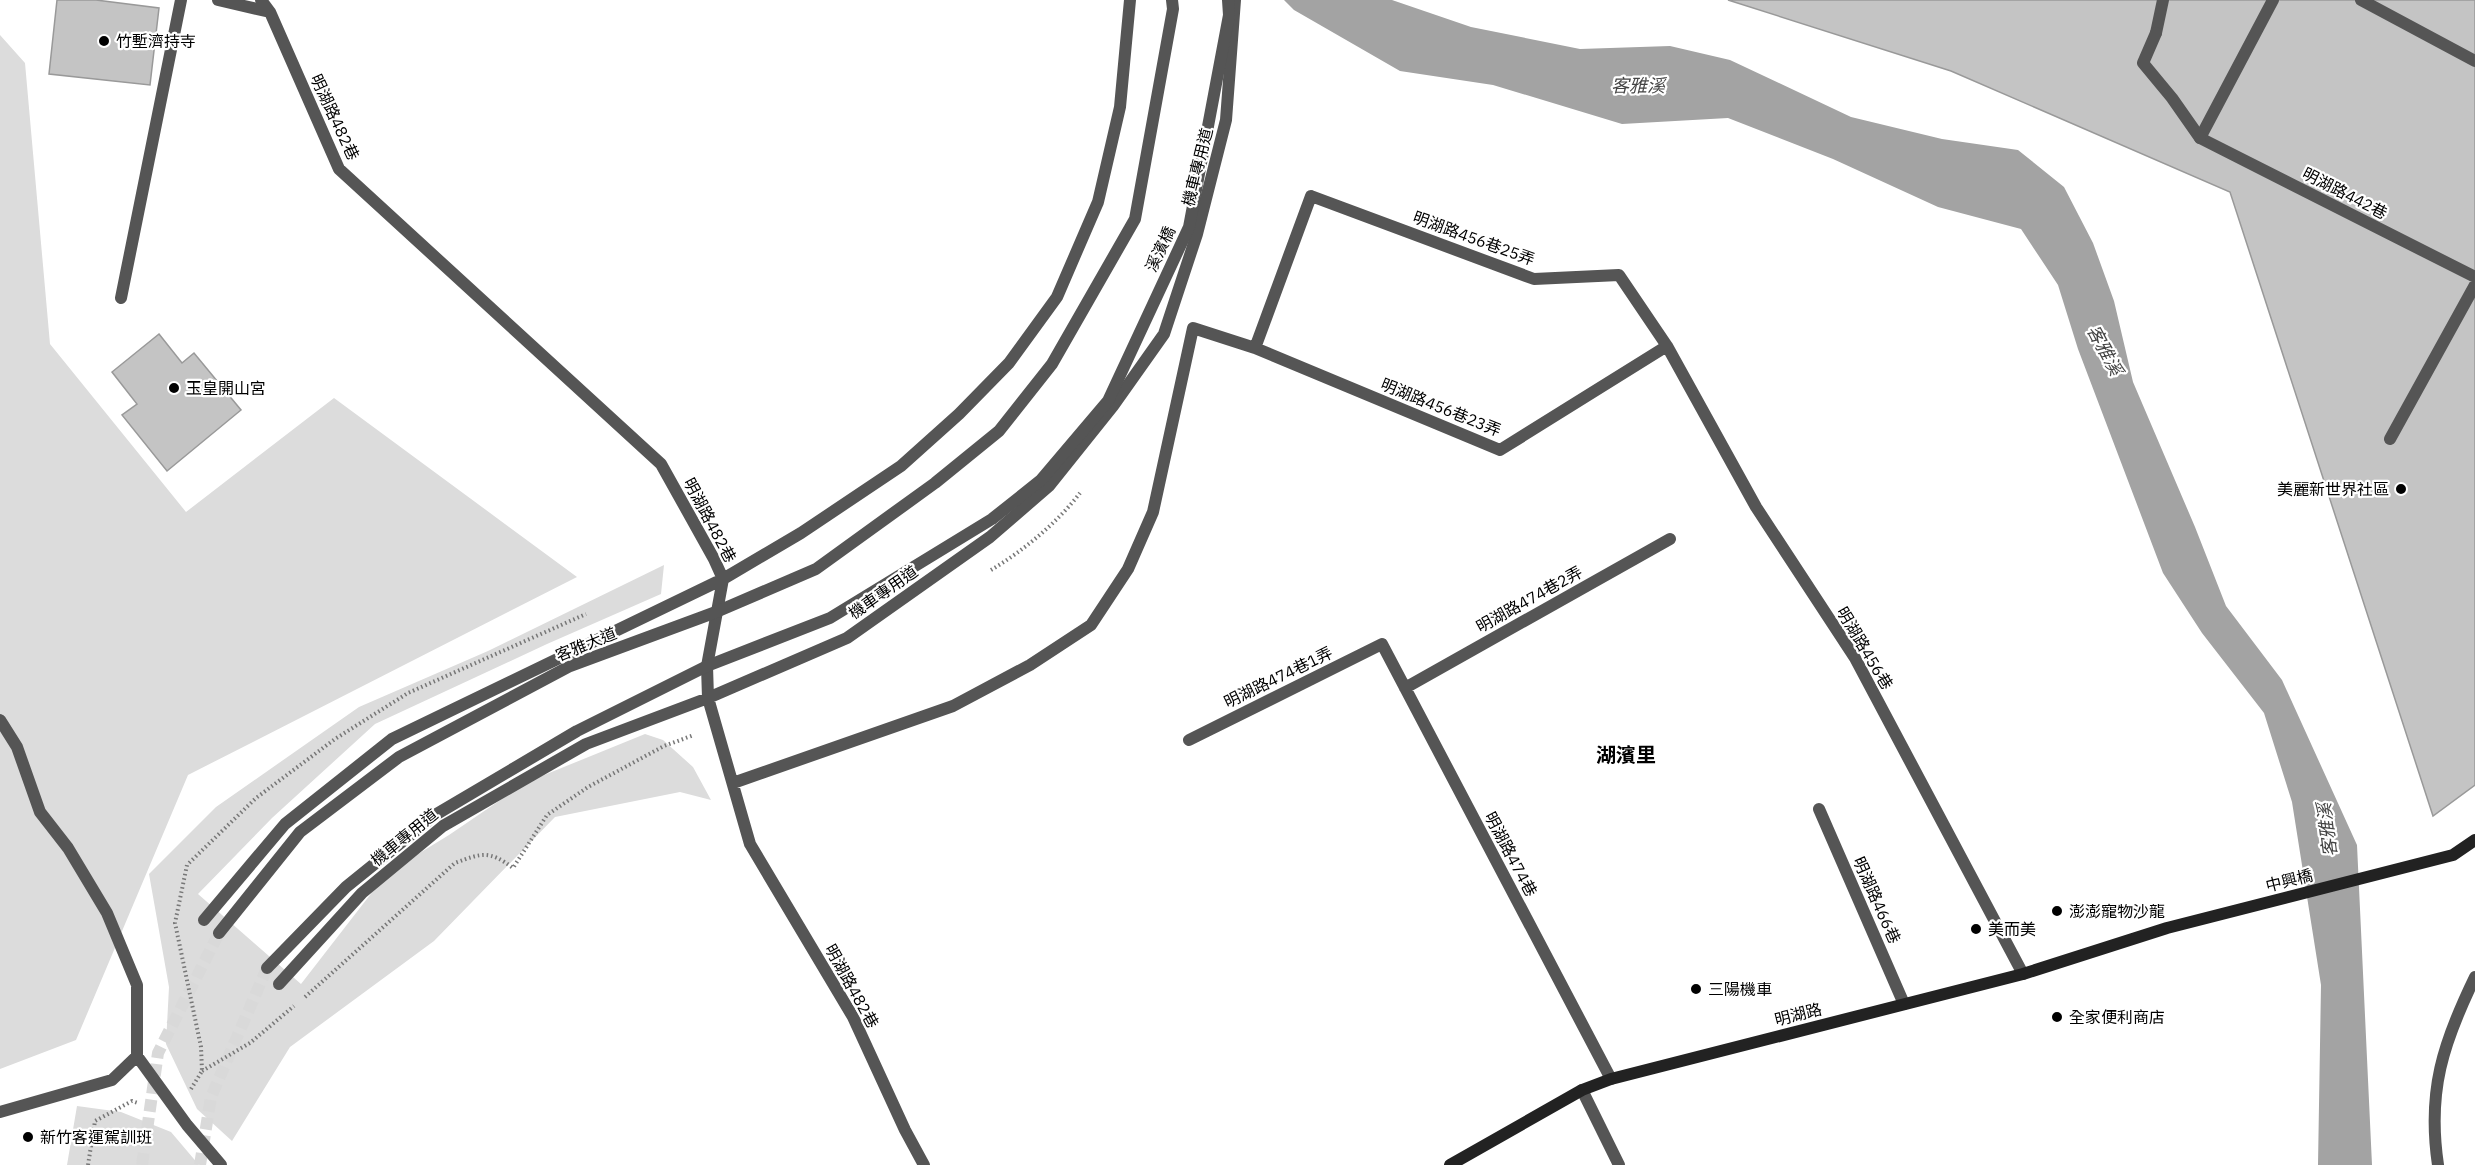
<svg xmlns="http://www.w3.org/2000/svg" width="2475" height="1165" viewBox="0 0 2475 1165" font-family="'IBM Plex Sans','Noto Sans TC',sans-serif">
	<rect width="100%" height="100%" fill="#fff"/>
	<path fill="#dcdcdc" d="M0 35 25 63 50 344 186 512 334 398 577 577 188 775 76 1040 0 1069Z
		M664 565 661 594 547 644 375 724 272 818 198 894 301 984 387 873 449 835 527 782 645 734 663 740 693 767 711 800 680 792 555 817 434 941 290 1047 232 1141 197 1109 166 1044 169 987 149 874 216 807 359 707 488 651Z
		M77 1106 121 1112 171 1132 199 1165H67Z"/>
	<path fill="#a3a3a3" d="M1284 0H1392L1471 27 1580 49 1670 46 1730 60 1851 117 1942 139 2018 150 2064 187 2093 243 2114 301 2133 382 2195 527 2226 606 2282 680 2357 845 2372 1165H2318L2321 985 2292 802 2264 713 2202 633 2163 573 2078 349 2058 285 2021 229 1938 207 1833 159 1728 118 1622 124 1493 85 1400 71 1294 10Z"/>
	<path fill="#c4c4c4" stroke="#999" stroke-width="1.5" d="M57 0H96L159 8 150 85 49 74Z
		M1728 0H2475V785L2433 816 2230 192 1951 71Z
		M159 334 182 363 194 353 241 410 167 471 122 415 137 404 112 372Z"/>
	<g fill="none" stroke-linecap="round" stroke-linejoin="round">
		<path stroke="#d9d9d9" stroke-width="12" stroke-dasharray="12 6" stroke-linecap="butt" d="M142 1165 158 1053 219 933
			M200 1165 211 1097 267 968"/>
		<path stroke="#777" stroke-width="4" stroke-dasharray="1.5 3" stroke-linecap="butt" d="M991 570C1023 551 1057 523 1080 493
			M305 997 455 863C482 853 489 850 513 868L547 815 588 787 664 746 694 735
			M202 1071 250 1043 294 1006
			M191 1089 202 1071 201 1047 175 923 187 865 256 798 335 739 408 693 586 614
			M88 1165 95 1121 132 1101 138 1103"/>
		<path stroke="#555" stroke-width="12" d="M218 0 270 12
			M261 0 270 12 339 169 661 464 714 559 723 579 707 666 708 698 750 844 853 1017 905 1130 924 1165
			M2273 0 2200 138 2475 277
			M2361 0 2475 61
			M2156 33 2163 0
			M121 298 181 0
			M1255 348 1500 450 1667 346
			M2390 439 2475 285
			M1405 688 1670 539
			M0 720 17 747 40 812 68 848 107 913 137 985V1056L112 1080 0 1112
			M1189 740 1382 644 1611 1079
			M733 783 953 706 1030 665 1091 625 1128 569 1153 512 1193 328 1255 348 1311 196 1534 279 1619 275 1667 346 1756 507 1855 658 2023 974
			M1819 809 1904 1004
			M204 920 285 824 392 739 723 579 801 533 901 466 959 414 1009 363 1057 297 1098 202 1120 107 1130 0
			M279 984 362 893 443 826 586 744 708 698 847 638 990 537 1049 486 1113 406 1164 334 1197 234 1226 120 1235 0
			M137 1056 187 1125 221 1165
			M1582 1090 1619 1165
			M2438 1165C2427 1091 2443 1043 2475 977"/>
		<path stroke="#555" stroke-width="12" d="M2156 33 2143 63 2172 98 2200 138"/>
		<path stroke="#555" stroke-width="12" d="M219 933 300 832 399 757 570 666 716 612 816 569 935 483 999 431 1052 364 1135 219 1173 9 1172 0
			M267 968 346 887 435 815 577 731 707 666 830 618 992 519 1041 480 1108 401 1189 227 1229 15 1228 0"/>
		<path stroke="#222" stroke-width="12" d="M1450 1165 1582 1090 1611 1079 2023 974 2167 928 2453 855 2475 840"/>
	</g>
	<g fill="#000" stroke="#fff" stroke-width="2">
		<circle cx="104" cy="41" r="6"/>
		<circle cx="174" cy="388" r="6"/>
		<circle cx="2401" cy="489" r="6"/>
		<circle cx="2057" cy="911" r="6"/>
		<circle cx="1976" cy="929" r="6"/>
		<circle cx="1696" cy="989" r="6"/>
		<circle cx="2057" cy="1017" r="6"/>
		<circle cx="28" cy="1137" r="6"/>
	</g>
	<g text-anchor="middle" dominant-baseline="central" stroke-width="4.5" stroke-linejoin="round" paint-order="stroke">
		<g font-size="16" fill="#000" stroke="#fff" text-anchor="start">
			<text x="116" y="41">竹塹濟持寺</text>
			<text x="186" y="388">玉皇開山宮</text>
			<text x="2389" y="489" text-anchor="end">美麗新世界社區</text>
			<text x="2069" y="911">澎澎寵物沙龍</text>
			<text x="1988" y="929">美而美</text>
			<text x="1708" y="989">三陽機車</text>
			<text x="2069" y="1017">全家便利商店</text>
			<text x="40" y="1137">新竹客運駕訓班</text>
		</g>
		<g font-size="16" fill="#000" stroke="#fff">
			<text transform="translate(335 117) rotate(65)">明湖路482巷</text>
			<text transform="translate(1197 167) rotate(-76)">機車專用道</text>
			<text transform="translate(2345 193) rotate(27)">明湖路442巷</text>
			<text transform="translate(1474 238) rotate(20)">明湖路456巷25弄</text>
			<text transform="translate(1160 249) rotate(-65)">溪濱橋</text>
			<text transform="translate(1441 407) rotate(22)">明湖路456巷23弄</text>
			<text transform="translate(710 520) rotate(62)">明湖路482巷</text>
			<text transform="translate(883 592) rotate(-35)">機車專用道</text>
			<text transform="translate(1529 599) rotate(-29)">明湖路474巷2弄</text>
			<text transform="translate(586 644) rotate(-22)">客雅大道</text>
			<text transform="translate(1865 648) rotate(59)">明湖路456巷</text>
			<text transform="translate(1278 677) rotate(-26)">明湖路474巷1弄</text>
			<text transform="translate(404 837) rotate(-39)">機車專用道</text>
			<text transform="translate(1511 854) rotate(62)">明湖路474巷</text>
			<text transform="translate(2289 880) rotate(-14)">中興橋</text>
			<text transform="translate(1877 900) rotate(66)">明湖路466巷</text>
			<text transform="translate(852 986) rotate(61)">明湖路482巷</text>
			<text transform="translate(1798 1014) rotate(-14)">明湖路</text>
		</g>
		<g font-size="18" font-style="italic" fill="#444" stroke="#fff">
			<text x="1638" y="85">客雅溪</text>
			<text transform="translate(2105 350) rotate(62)">客雅溪</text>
			<text transform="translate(2327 830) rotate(-97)">客雅溪</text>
		</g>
		<g font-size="20" font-weight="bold" fill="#000" stroke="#fff">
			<text x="1626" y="754">湖濱里</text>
		</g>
	</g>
</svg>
